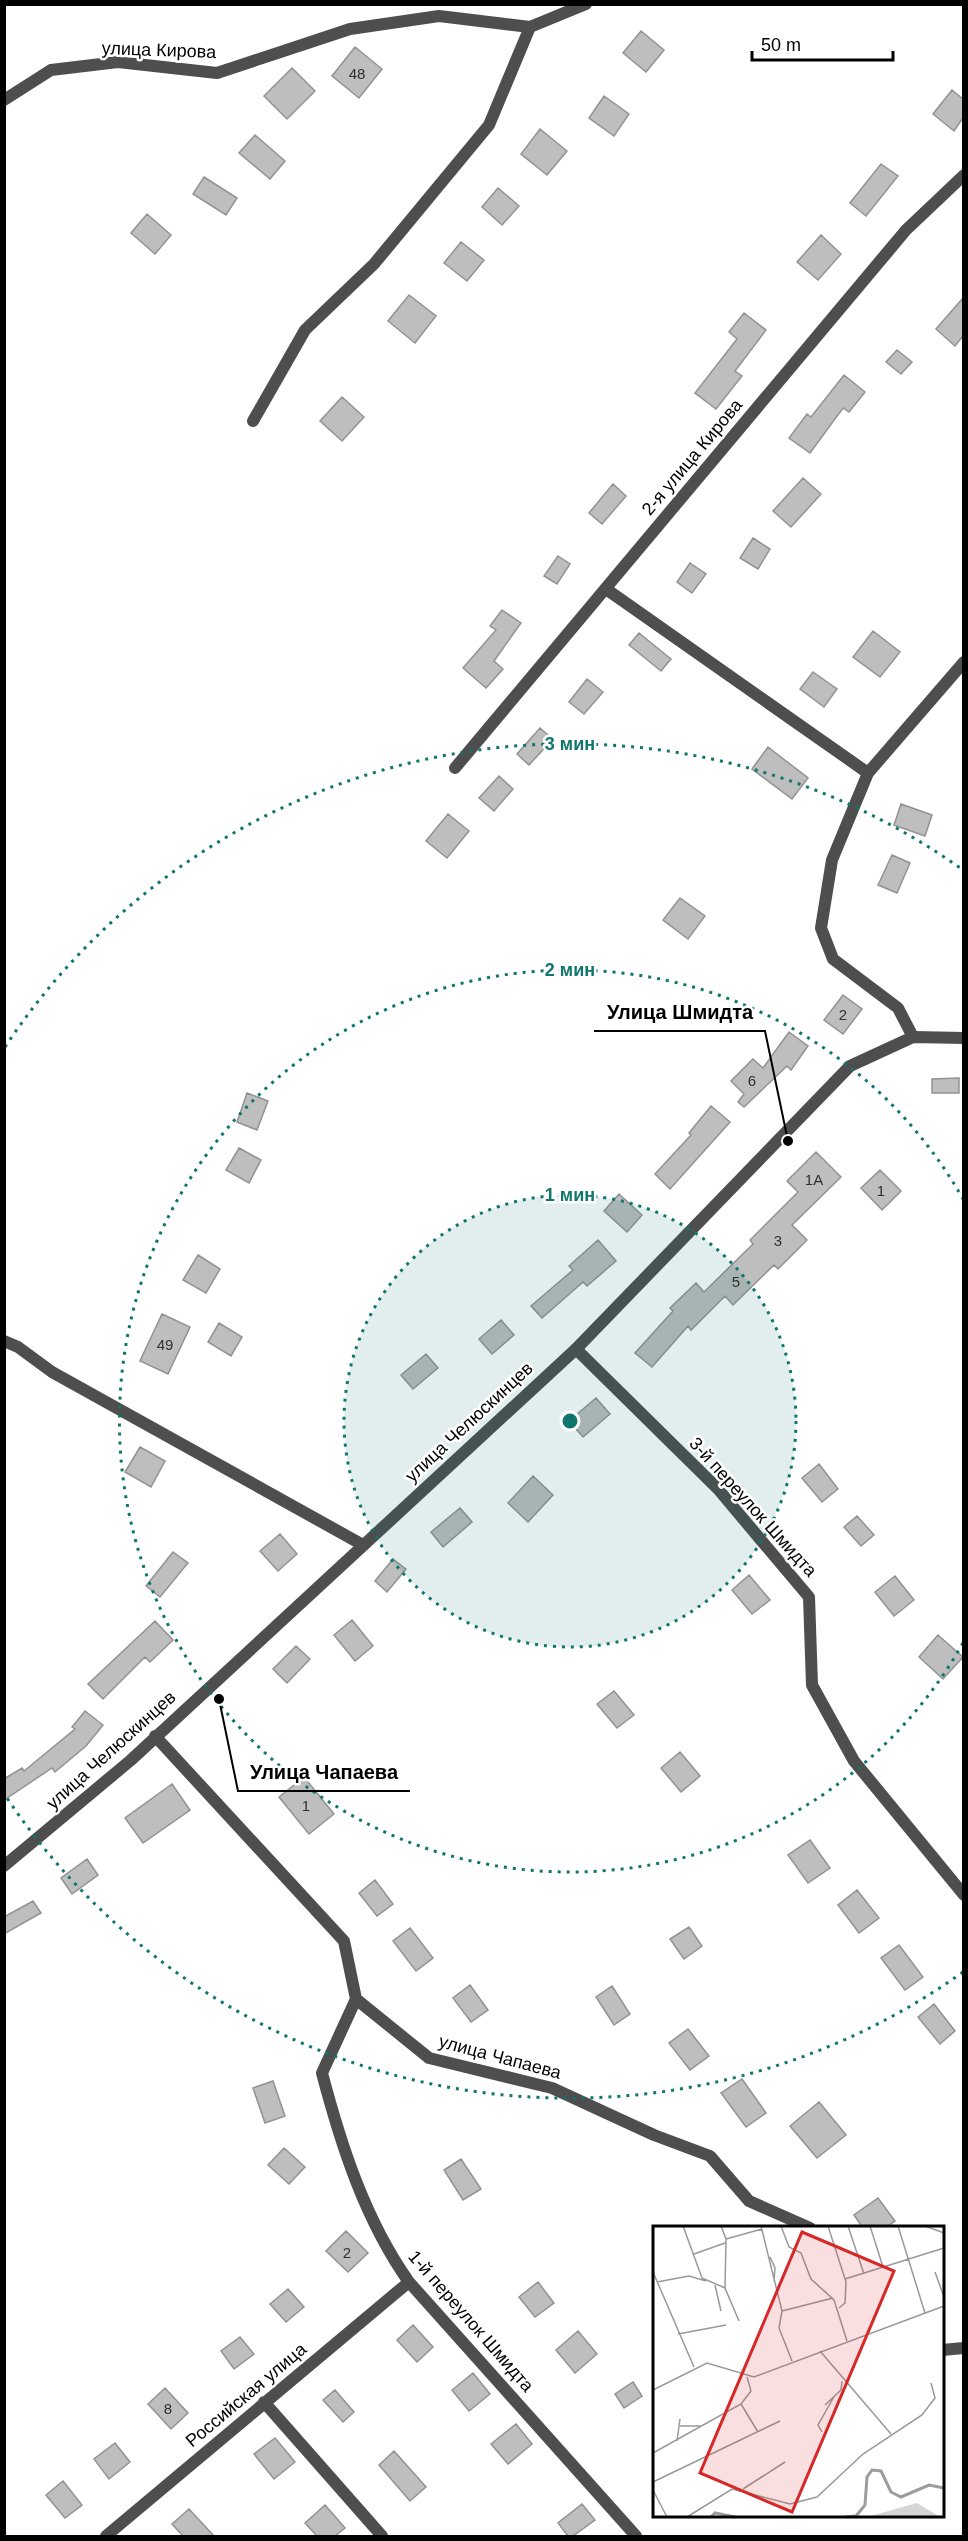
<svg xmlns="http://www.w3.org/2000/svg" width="968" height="2541" viewBox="0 0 968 2541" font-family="Arial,sans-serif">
	<rect width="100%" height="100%" fill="#fff"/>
	<path fill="#bebebe" stroke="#929292" stroke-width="1.5" d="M641 31 664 50 646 72 623 53Z
		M355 47 382 69 359 98 332 76Z
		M292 68 315 91 287 119 264 96Z
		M952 90 963 99V118L954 131 933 114Z
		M604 96 629 114 614 136 589 118Z
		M540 129 567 151 547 175 521 154Z
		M255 135 285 161 270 179 239 153Z
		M881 164 898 176 866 216 850 203Z
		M204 177 237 198 226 215 193 194Z
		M498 188 519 206 502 225 482 207Z
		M147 214 171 235 155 254 131 233Z
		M821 235 841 254 818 280 797 262Z
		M461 242 484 260 467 281 444 263Z
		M409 295 436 316 415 343 388 321Z
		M963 298V336L955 346 936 329Z
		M744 313 766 330 735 371 742 376 716 409 695 393 737 339 729 332Z
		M897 350 912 362 901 374 886 362Z
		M844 375 865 392 849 412 843 408 810 453 789 438 807 414 811 417Z
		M342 397 364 417 342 441 320 421Z
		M803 478 821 494 791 527 773 511Z
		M613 484 626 496 602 524 589 513Z
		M753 538 770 549 758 569 740 558Z
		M558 556 570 564 557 584 544 576Z
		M690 563 706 574 692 593 677 582Z
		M502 610 521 623 494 661 503 669 486 688 463 668 496 630 490 626Z
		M873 631 900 652 880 677 853 657Z
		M639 633 671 659 661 671 629 645Z
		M813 672 837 689 824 707 800 689Z
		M587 679 603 692 584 714 569 702Z
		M540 728 553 739 529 765 517 754Z
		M768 747 808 778 792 799 752 769Z
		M499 776 513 789 494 811 479 798Z
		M901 804 932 815 925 836 894 825Z
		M448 814 469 831 447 858 426 841Z
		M892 855 910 863 897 893 878 885Z
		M680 898 705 916 688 939 663 920Z
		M843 995 862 1009 843 1034 824 1020Z
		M789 1032 808 1046 791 1070 787 1066 744 1107 738 1102 744 1094 731 1081 753 1059 763 1068Z
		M959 1078V1093H932V1079Z
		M247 1093 268 1101 257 1130 237 1122Z
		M711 1106 730 1122 670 1189 655 1174 691 1135 689 1133Z
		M239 1148 261 1160 249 1183 226 1170Z
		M816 1152 841 1177 792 1225 807 1240 778 1269 774 1265 733 1305 725 1296 691 1330 688 1326 652 1367 635 1353 673 1311 670 1308 696 1283 704 1292 753 1244 750 1240 798 1192 787 1181Z
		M880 1170 901 1191 882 1210 861 1188Z
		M619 1194 642 1215 627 1232 604 1211Z
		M598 1240 616 1261 587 1286 583 1282 542 1318 531 1306 573 1270 569 1266Z
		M198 1255 220 1269 206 1293 183 1280Z
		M162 1314 190 1327 168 1374 140 1361Z
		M501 1320 514 1335 492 1354 479 1339Z
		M219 1323 242 1337 231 1356 208 1342Z
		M426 1354 438 1368 413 1389 401 1375Z
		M596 1398 610 1414 583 1437 569 1421Z
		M140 1447 165 1461 151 1487 125 1472Z
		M819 1464 838 1489 822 1502 802 1478Z
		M533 1476 553 1495 528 1522 508 1503Z
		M460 1508 472 1522 443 1547 431 1532Z
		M857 1516 874 1535 861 1546 844 1527Z
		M280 1534 297 1554 278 1571 260 1551Z
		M173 1552 188 1563 160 1597 146 1586Z
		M393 1559 406 1569 387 1592 375 1581Z
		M749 1575 770 1600 752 1614 732 1590Z
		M895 1576 914 1600 894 1616 875 1592Z
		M352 1620 373 1646 355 1661 334 1635Z
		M155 1621 173 1640 150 1662 145 1657 103 1699 88 1684Z
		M938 1635 963 1657 943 1679 919 1657Z
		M296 1646 310 1659 287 1683 273 1669Z
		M614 1691 634 1715 617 1728 597 1704Z
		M85 1711 103 1725 86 1746 55 1772 52 1768 4 1800V1779L22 1768 24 1771 75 1729 72 1727Z
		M680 1752 700 1776 681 1792 661 1768Z
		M304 1777 334 1814 309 1834 279 1797Z
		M172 1784 190 1810 143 1843 125 1818Z
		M810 1840 830 1868 808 1883 788 1855Z
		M87 1859 98 1875 72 1894 61 1878Z
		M375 1880 393 1904 377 1916 359 1893Z
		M857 1890 879 1918 859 1933 838 1905Z
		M33 1901 41 1913 4 1934V1917Z
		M689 1927 702 1946 684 1959 670 1939Z
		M410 1928 433 1958 416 1971 393 1941Z
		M899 1945 923 1977 905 1990 881 1958Z
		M470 1985 488 2010 471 2022 453 1998Z
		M612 1986 630 2014 614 2025 596 1997Z
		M934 2004 955 2031 940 2044 918 2017Z
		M688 2029 709 2056 690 2070 669 2043Z
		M742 2079 766 2113 746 2127 721 2093Z
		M273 2081 285 2116 265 2123 253 2088Z
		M819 2102 846 2135 817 2158 790 2126Z
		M284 2148 305 2167 289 2184 268 2165Z
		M461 2159 481 2189 463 2200 444 2170Z
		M878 2198 895 2221 885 2228H863L854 2215Z
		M346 2231 368 2253 348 2272 326 2251Z
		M538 2282 554 2303 535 2317 519 2297Z
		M288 2289 304 2307 286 2322 270 2304Z
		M413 2325 433 2347 417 2362 397 2340Z
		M578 2331 597 2354 575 2373 556 2350Z
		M240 2337 254 2354 234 2369 221 2351Z
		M473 2373 490 2394 469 2411 452 2390Z
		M633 2382 642 2396 624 2408 615 2394Z
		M165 2388 188 2413 171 2429 148 2404Z
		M335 2390 354 2412 343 2422 323 2400Z
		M516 2424 532 2444 508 2464 491 2444Z
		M275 2438 295 2462 274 2479 254 2454Z
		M115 2443 130 2462 109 2479 94 2459Z
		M394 2451 426 2487 410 2501 379 2465Z
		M63 2481 82 2505 65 2518 46 2495Z
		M582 2504 595 2520 573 2536H568L558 2523Z
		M325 2505 345 2528 335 2536H317L305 2523Z
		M189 2509 214 2536H183L172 2524Z"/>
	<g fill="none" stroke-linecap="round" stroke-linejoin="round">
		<path stroke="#4e4e4e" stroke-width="12" d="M4 100 51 70 118 62 217 73 350 29 439 16 530 27 586 4
			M253 421 305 330 374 264 489 125 530 27
			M606 589 868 773
			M455 768 906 230 964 175
			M913 1037 898 1008 833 959 821 928 832 860 868 773 964 662
			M4 1341 18 1347 52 1372 363 1545
			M576 1349 718 1489 809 1597 812 1685 854 1761 964 1895
			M155 1736 344 1941 356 1999 429 2058 552 2088 654 2135 710 2156 749 2201 810 2228
			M356 1999 322 2073C341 2145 365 2220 409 2282L636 2536
			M942 2350 964 2348
			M264 2402 382 2536
			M106 2536 409 2282"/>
		<path stroke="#4e4e4e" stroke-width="12" d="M4 1866 131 1760 576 1349 850 1066 913 1037 964 1038"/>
	</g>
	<circle cx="570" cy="1421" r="226" fill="#0f766e" fill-opacity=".12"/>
	<g fill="none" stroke="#0f766e" stroke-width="3" stroke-dasharray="3 6">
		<circle cx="570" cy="1421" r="226"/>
		<path d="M963 1643A451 451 0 1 1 963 1199"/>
		<path d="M963 1972A677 677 0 0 1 5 1795M5 1047A677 677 0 0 1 963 870"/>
	</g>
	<g text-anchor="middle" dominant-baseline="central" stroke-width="5" stroke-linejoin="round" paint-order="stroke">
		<g font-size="15" fill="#303030">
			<text x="357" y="73">48</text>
			<text x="843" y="1014">2</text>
			<text x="752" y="1080">6</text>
			<text x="814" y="1179">1А</text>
			<text x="881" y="1190">1</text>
			<text x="778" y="1240">3</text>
			<text x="736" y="1281">5</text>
			<text x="165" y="1344">49</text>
			<text x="306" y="1805">1</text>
			<text x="347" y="2252">2</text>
			<text x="168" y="2408">8</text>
		</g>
		<g font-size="18" fill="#000" stroke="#fff">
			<text transform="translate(159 50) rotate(2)">улица Кирова</text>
			<text transform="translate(692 457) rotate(-50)">2-я улица Кирова</text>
			<text transform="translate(469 1422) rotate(-43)">улица Челюскинцев</text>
			<text transform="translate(753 1507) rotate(48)">3-й переулок Шмидта</text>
			<text transform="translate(111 1750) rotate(-42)">улица Челюскинцев</text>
			<text transform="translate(500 2057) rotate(15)">улица Чапаева</text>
			<text transform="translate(471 2321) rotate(49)">1-й переулок Шмидта</text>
			<text transform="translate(246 2395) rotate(-40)">Российская улица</text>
		</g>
	</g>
	<g transform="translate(653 2226)">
		<rect width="291" height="291" fill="#fff"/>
		<path d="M264 277 287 291H214Z" fill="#d5d5d5"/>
		<path fill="none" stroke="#9c9c9c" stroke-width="3" d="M58 291 62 287 82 291M192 291 203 290 212 279 214 251 219 244 228 245 238 266 248 271 276 259 291 262"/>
		<path fill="none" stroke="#999" stroke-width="1.5" d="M30 0 49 52 72 62M68 0 73 13 72 62 86 95M108 0 129 85 126 102 139 135M128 0 136 21 148 27 158 53 181 74 194 115M175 0 193 56 192 77 186 82M195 0 211 48M217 0 230 41M245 0 272 87M272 0 291 7M73 13 109 3M41 28 72 17M117 31 122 42 121 55M0 46 41 141M282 46 291 71M192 53 291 22M4 56 36 50 53 55M62 59 68 85M129 85 180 72M25 108 73 99M167 125 238 208M0 164 54 137 101 151 291 80M88 178 105 206M172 179 188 164 189 155M27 200H47M169 206 165 199 182 169M24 215 27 193M0 227 88 178 98 165 94 151M0 256 127 195M90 263 132 236M0 264 14 291M34 291 79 263 137 278 164 271 210 228 269 189 282 172 278 157"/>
		<path fill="#d62828" fill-opacity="0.15" stroke="#d62828" stroke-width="3" d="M149 6 241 45 139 286 47 247Z"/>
		<rect width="291" height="291" fill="none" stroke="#000" stroke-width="3"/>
	</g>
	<circle cx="570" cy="1421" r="9" fill="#0f766e" stroke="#fff" stroke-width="3"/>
	<g font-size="18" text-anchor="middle" font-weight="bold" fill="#0f766e" stroke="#fff" stroke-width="5" stroke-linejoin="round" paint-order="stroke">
		<text x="570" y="750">3 мин</text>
		<text x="570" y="976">2 мин</text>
		<text x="570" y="1201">1 мин</text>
	</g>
	<path fill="none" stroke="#000" stroke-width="2" d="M788 1141L765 1031H594M219 1699L238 1791H410"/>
	<g fill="#000" stroke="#fff" stroke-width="2">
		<circle cx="788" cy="1141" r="6"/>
		<circle cx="219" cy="1699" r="6"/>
	</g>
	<g font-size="20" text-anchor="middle" font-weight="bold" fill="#000" stroke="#fff" stroke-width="5" stroke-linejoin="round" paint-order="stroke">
		<text x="680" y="1019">Улица Шмидта</text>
		<text x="324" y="1779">Улица Чапаева</text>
	</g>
	<rect width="968" height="2541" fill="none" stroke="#000000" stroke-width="12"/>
	<path d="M752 51v9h141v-9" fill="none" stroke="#000000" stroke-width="3"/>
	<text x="761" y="51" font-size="18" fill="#000000" stroke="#ffffff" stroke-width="4.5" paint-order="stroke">50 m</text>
</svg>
